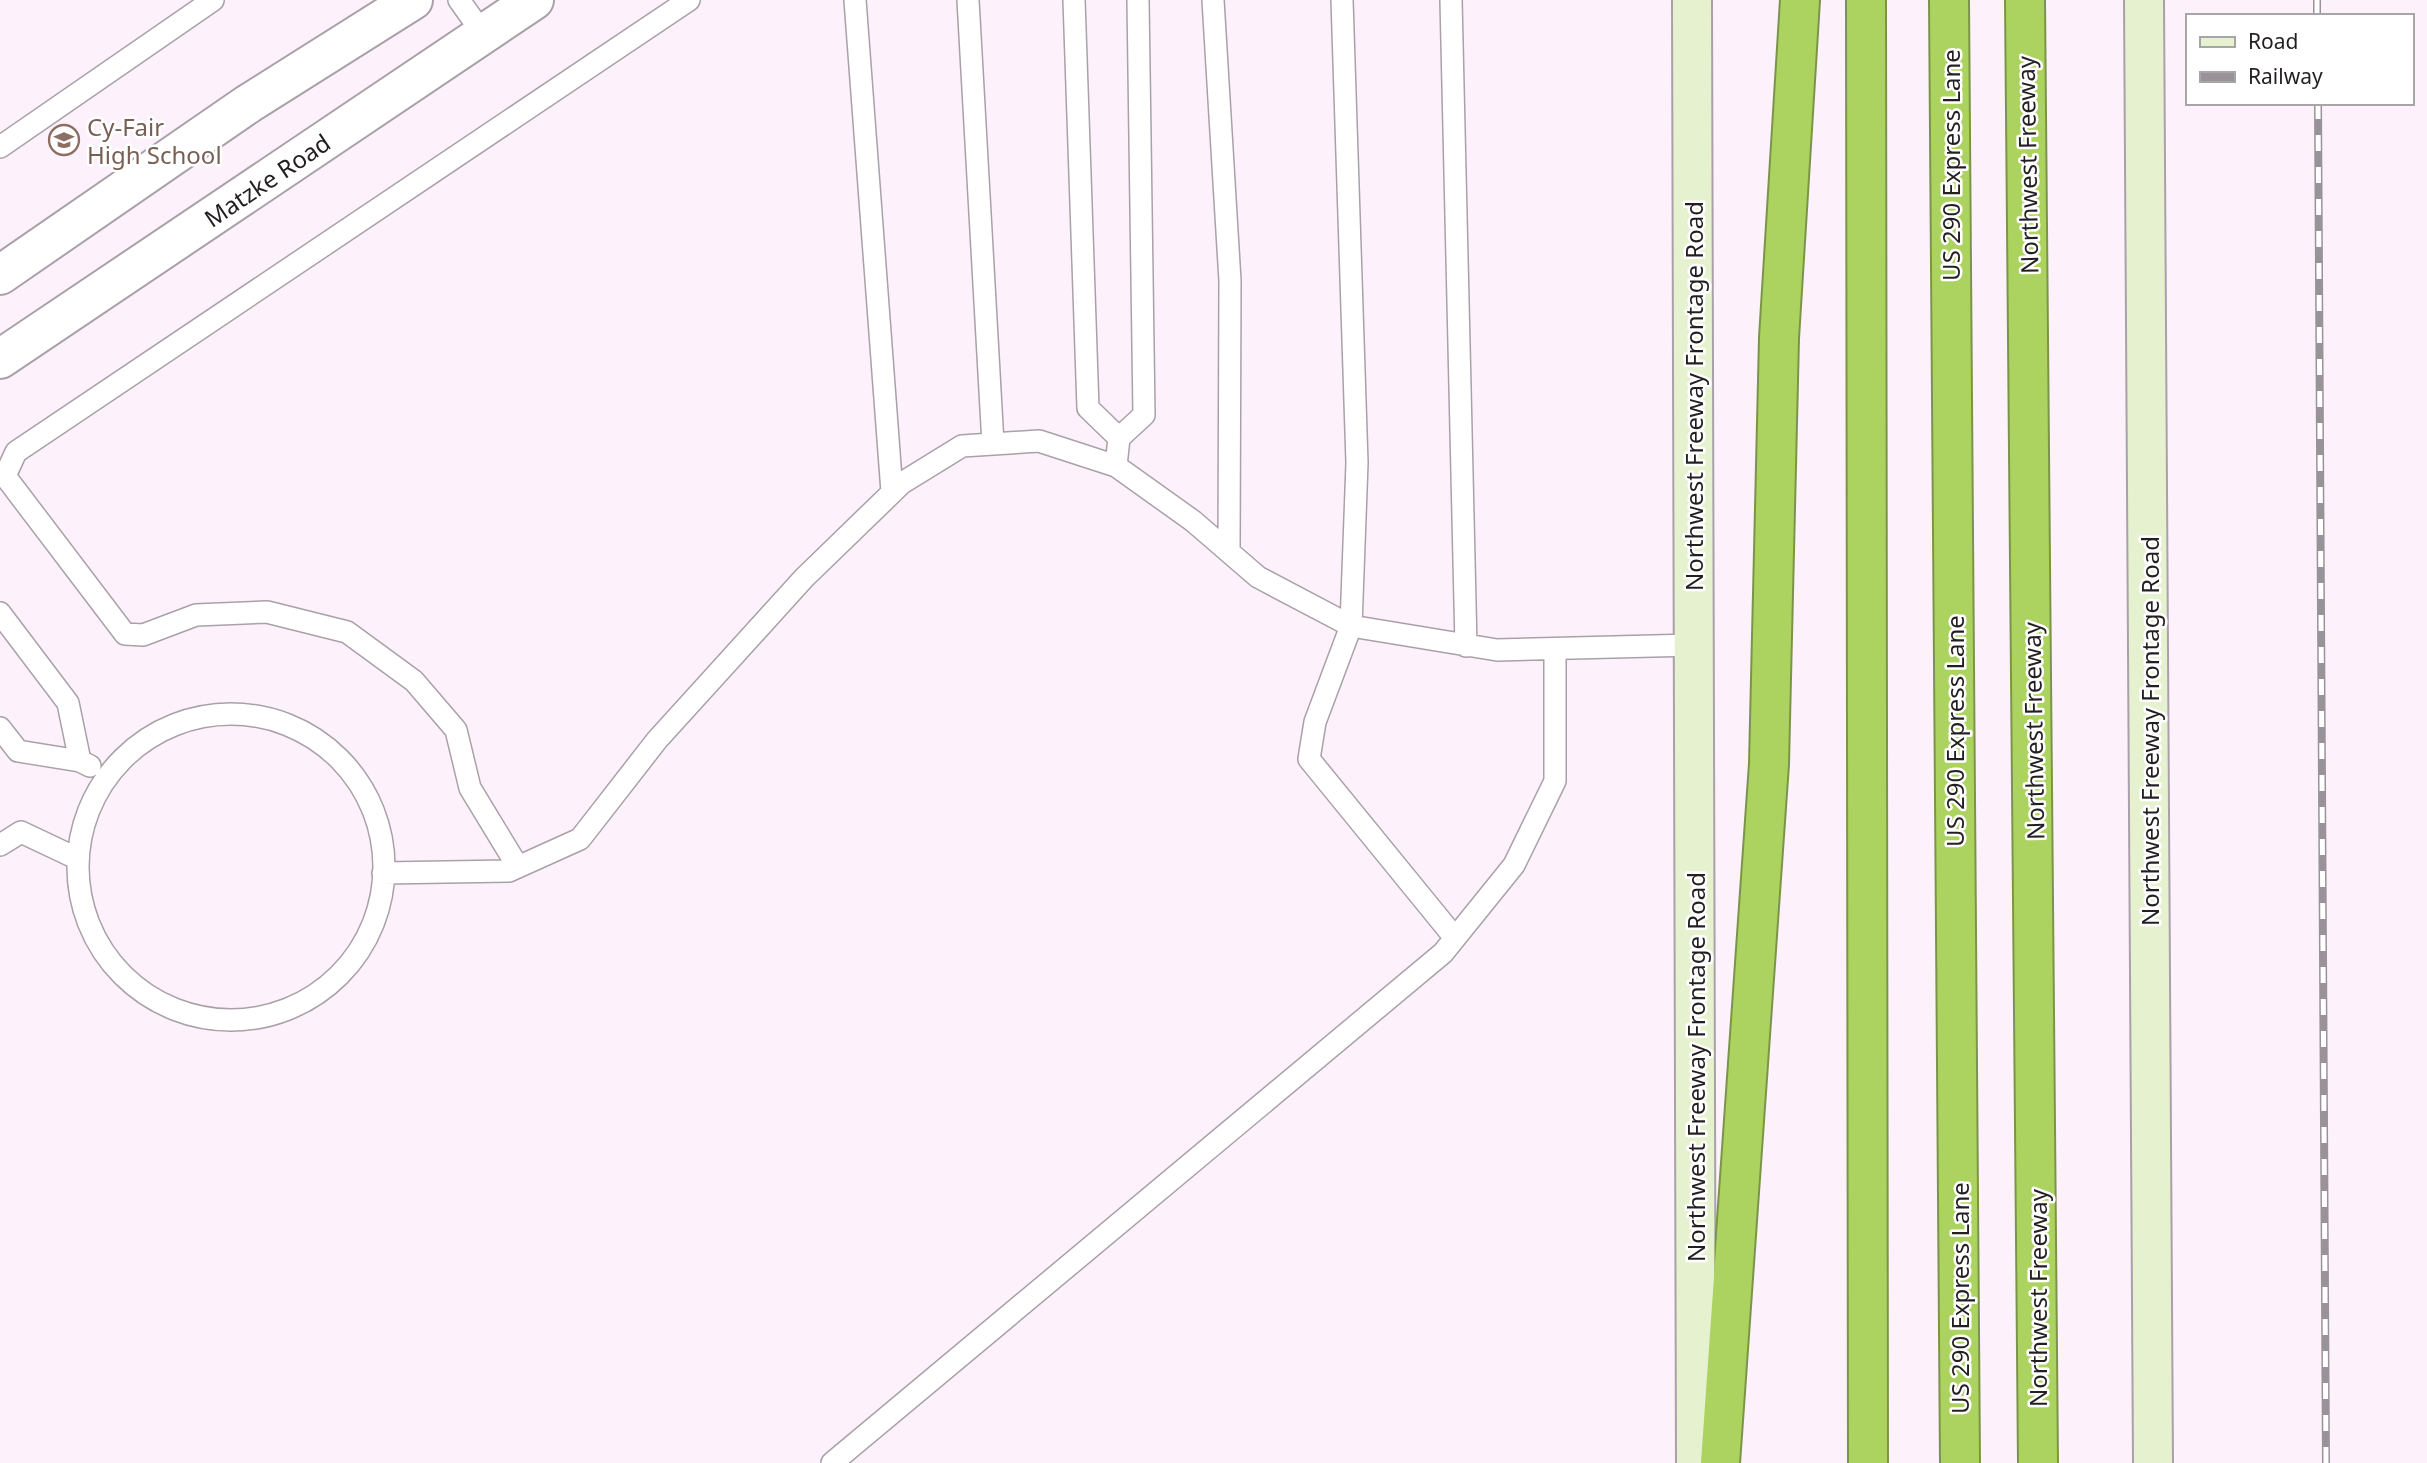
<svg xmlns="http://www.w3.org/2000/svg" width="2427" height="1463" viewBox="0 0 2427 1463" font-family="'Noto Sans',sans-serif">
	<rect width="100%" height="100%" fill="#fdf2fc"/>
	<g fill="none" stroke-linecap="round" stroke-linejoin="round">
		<g stroke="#aaa0a9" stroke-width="24">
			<path id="service" d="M459 0 484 35
				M855 0 892 492
				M968 0 993 444
				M1074 0 1088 408 1119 438
				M1138 0 1144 415 1119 438 1116 466 1193 521 1258 577 1351 626 1497 650 1693 645
				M1213 0 1230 281 1229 551
				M1342 0 1357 463 1351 626 1315 722 1309 759 1455 938
				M1451 0 1466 646
				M0 147 213 0
				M0 613 68 703 80 761
				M78 867a153 153 0 1 1 306 0a153 153 0 1 1-306 0Z
				M0 728 18 751 80 761 90 766
				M0 845 21 832 76 858
				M518 867 470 788 456 730 414 681 347 632 267 612 196 615 143 635 125 634 5 476 16 452 689 0
				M383 873 509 871 580 839 657 740 804 578 902 483 962 446 1039 441 1116 466
				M832 1463 1443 953 1514 865 1555 781V649"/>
		</g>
		<g stroke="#aaa0a9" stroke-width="42">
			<path id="minor" d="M0 275 248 104 413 0
				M0 359 534 0"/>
		</g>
		<g stroke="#aaa0a9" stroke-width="42">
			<path id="secondary" d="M1692 0 1696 1463
				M2144 0 2153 1463"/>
		</g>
		<g stroke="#7c9449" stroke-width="42">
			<path id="motorway" d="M1866 0 1868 1463
				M1949 0 1960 1463
				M2025 0 2038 1463
				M1720 1463 1769 764 1779 338 1800 0"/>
		</g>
		<use href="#service" stroke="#fff" stroke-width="21"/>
		<use href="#minor" stroke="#fff" stroke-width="38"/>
		<use href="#secondary" stroke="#e6f2cf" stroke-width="38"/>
		<use href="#motorway" stroke="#acd35f" stroke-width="38"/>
		<g stroke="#9a9299" stroke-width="8">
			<path id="rail" d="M2317 0V16
				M2318 103 2326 1463"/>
		</g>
		<use href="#rail" stroke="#fff" stroke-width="5" stroke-dasharray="16" stroke-linecap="butt"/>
	</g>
	<defs>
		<g id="school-ring" transform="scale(1.575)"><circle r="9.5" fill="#fff" stroke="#8d6e63" stroke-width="1.5"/><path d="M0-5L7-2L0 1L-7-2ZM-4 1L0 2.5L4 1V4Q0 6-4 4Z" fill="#8d6e63"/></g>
	</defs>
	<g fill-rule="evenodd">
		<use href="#school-ring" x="64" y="140"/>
	</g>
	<g text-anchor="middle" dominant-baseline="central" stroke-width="5" stroke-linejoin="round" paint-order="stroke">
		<g font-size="24" fill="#785e54" stroke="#fff" text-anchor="start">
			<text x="87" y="126">Cy-Fair<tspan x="87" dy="28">High School</tspan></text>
		</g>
		<g font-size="24" fill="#221e21" stroke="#fff">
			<text transform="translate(1950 165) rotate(-90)">US 290 Express Lane</text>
			<text transform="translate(2027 165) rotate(-91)">Northwest Freeway</text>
			<text transform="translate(267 180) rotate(-34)">Matzke Road</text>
			<text transform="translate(1693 396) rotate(-90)">Northwest Freeway Frontage Road</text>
			<text transform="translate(1954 731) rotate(-90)">US 290 Express Lane</text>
			<text transform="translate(2033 731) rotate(-91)">Northwest Freeway</text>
			<text transform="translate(2149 731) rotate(-90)">Northwest Freeway Frontage Road</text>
			<text transform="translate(1695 1067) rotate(-90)">Northwest Freeway Frontage Road</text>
			<text transform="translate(1959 1298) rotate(-90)">US 290 Express Lane</text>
			<text transform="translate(2037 1298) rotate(-90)">Northwest Freeway</text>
		</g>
	</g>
	<rect x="2186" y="14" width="228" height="91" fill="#ffffff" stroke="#a7a5a6" stroke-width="2"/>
	<rect x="2200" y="37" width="35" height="10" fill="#e6f2cf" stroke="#a7a5a6" stroke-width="2"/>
	<text x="2248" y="49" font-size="21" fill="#221e21">Road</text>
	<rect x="2200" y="72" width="35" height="10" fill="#9a9299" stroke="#a7a5a6" stroke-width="2"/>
	<text x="2248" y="84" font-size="21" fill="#221e21">Railway</text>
</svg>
